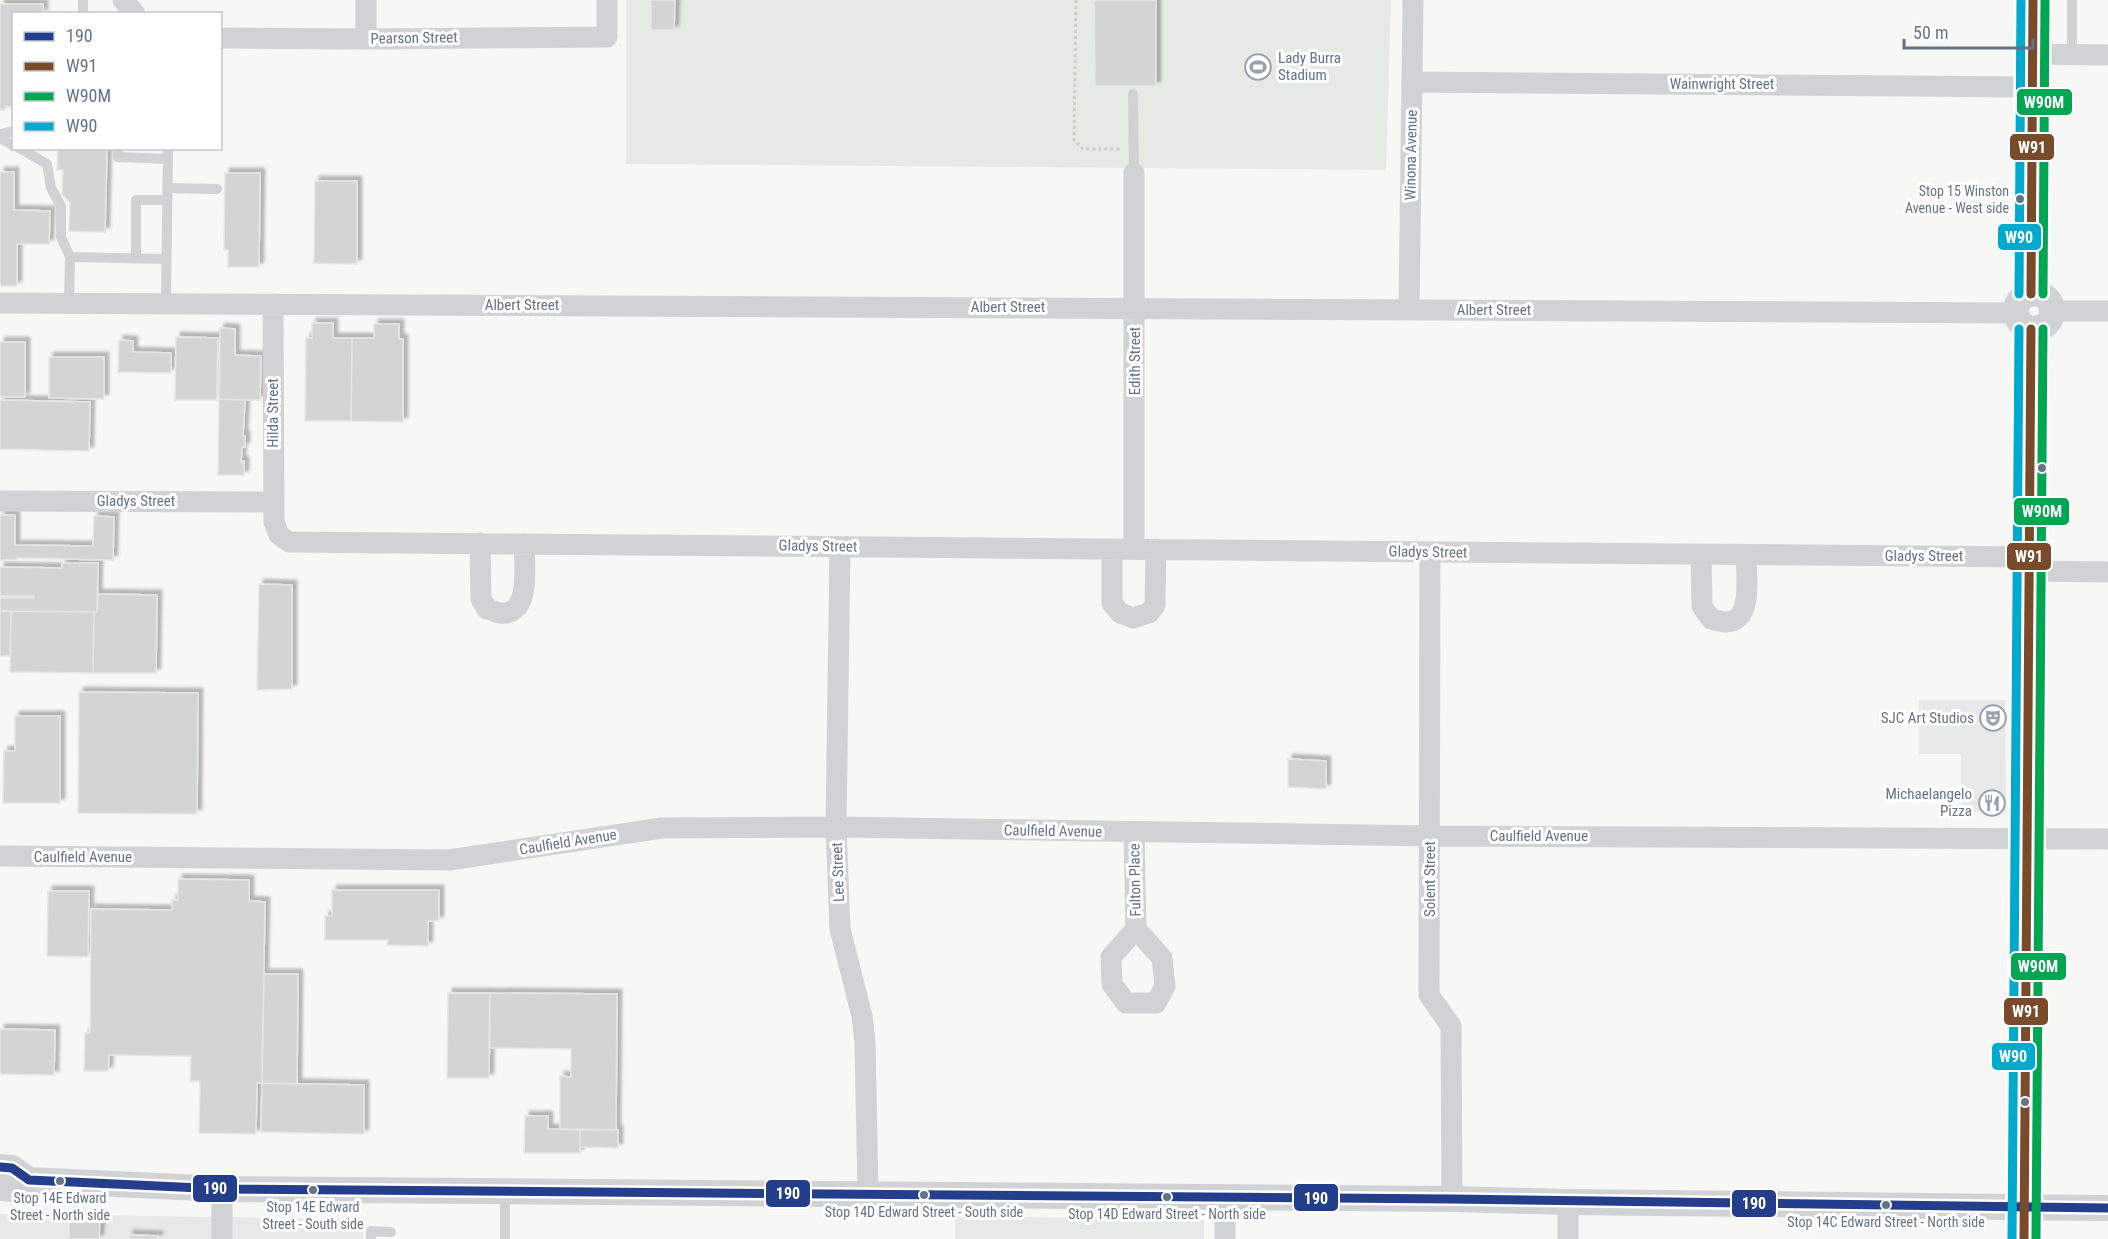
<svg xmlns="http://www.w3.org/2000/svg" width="2108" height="1239" viewBox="0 0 2108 1239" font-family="'Roboto Condensed',sans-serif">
	<defs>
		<filter id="shadow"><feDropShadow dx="4.5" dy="-4.5" stdDeviation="1.5" flood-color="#0004"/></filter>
	</defs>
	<rect width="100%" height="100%" fill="#f7f7f6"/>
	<path fill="#e7e8e8" d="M1919 700H2005L2006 811 1961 812V754H1919Z
		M0 1214 364 1219 363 1239H0Z
		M955 1216 1204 1220V1239H955Z"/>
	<path fill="#e6eae4" d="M626 0H1391L1386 170 626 164Z"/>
	<path fill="#d3d4d4" stroke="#e6e6e6" stroke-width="1.5" filter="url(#shadow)" d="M651 0H675L674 30H651Z
		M1094 0H1156V86H1095Z
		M0 4H43V14H14V107L5 106V110H0Z
		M58 148H107L105 232 69 231 70 203 62 194 63 170H57Z
		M0 172H14V210L50 211 49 244H17V286H0Z
		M225 173H260L259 267H228V250H224Z
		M315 181H357V264L314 263Z
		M312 323H333V338H352L351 421H305L306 338H312Z
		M374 324H399V339H403V422L351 421 352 338H374Z
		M220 328 235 329V355L261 356 260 400 219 399Z
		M176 337 218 338 217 400H175Z
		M119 340 133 341V352L171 353V373L118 372Z
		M0 342H25V397H0Z
		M49 357H104V399L49 398Z
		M219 399 245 400 243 436H245V447H242L241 462 244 461V475H218Z
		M0 400 90 402 89 451 0 449Z
		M0 515H15V545L93 546 94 516 114 517 113 560 17 558V560H0Z
		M62 563H98L97 612 0 611V598H34V596H0V567L62 568Z
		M259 584 292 585V689L257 690Z
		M98 594 157 595 156 673H93L94 612H97Z
		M0 611H11L10 656H0Z
		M11 611 94 612 93 673 10 672Z
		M79 692 198 693 197 814 78 813Z
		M15 716H60V803H3L4 751H15Z
		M1288 759 1326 761V789L1288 787Z
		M178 879 249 880V901L265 902 262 1083H257L256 1134 199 1133 200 1081H190L191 1056 109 1055 108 1071H84L85 1033H90L91 909 172 910V900H178Z
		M332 890H439V921H428V946L387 945 388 940H325V916H332Z
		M48 891H89L88 957 47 956Z
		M264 974H298L297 1084 262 1083Z
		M448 993H490L489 1078H447Z
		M490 993 617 994 616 1130 560 1129V1076L571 1077V1049L489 1048Z
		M0 1029 55 1030 54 1075 0 1074Z
		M262 1083 364 1085V1134L261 1132Z
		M525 1116H548V1129L580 1130V1153H524Z
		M580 1130H618V1148L580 1147Z
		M69 1217H100L99 1239H69Z
		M129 1235 158 1236V1239H129Z"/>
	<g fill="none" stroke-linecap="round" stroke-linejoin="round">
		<path stroke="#cdced0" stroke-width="3" stroke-dasharray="3 3" stroke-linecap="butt" d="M1076 0 1074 140 1083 149H1120"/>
		<path stroke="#d1d2d3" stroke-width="10" d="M83 0V14
			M2072 55V0
			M1133 94 1134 173
			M0 134 14 131
			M0 138 14 146
			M19 148 47 164 51 188 61 206V237L70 257
			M118 148V157L168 159
			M168 188 217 189
			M136 258V200H167
			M69 303 70 257 166 259
			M166 304 168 148
			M371 1239V1231L391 1232
			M505 1239V1191"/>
		<path stroke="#d1d2d3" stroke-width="21" d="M123 0 135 14
			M220 38 366 39 607 37V0
			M366 39V0
			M2032 54 2108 55
			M1412 82 2032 87
			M0 303 2016 313
			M273 304 274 522 279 535 289 542 2029 557
			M1409 310 1413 0
			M2053 311H2108
			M0 501 272 502
			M480 543 481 599 487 609C492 610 497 613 501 613 532 616 524 563 524 544
			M840 547 836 827 840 929 862 1016 865 1042 868 1194
			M1112 549V603L1120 613 1133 618 1149 613 1155 605 1156 549
			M1134 549V173
			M1430 552 1429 995 1451 1026 1452 1199
			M1701 555 1702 606 1711 619C1715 620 1721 622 1726 622 1754 622 1746 574 1746 555
			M2029 571 2108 572
			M1134 832 1136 929 1162 958 1165 986 1156 1003H1126L1112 984 1111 957 1136 929
			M0 856 449 860 662 828 836 827 1430 836 2108 839
			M1568 1202V1239
			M222 1239V1189
			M1225 1239V1197"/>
		<path stroke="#d1d2d3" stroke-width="26" d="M2016 311a18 18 0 1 1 36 0a18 18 0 1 1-36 0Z
			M2031 294 2033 0
			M0 1167 12 1168 29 1180
			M0 1188 12 1189 29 1180 222 1189 1452 1199 1568 1202 2108 1208
			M2024 1239 2031 329"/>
		<g stroke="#fff" stroke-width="14">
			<path id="bus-1" d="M0 1167 12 1168 29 1180 222 1189 1452 1199 2108 1208"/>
		</g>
		<g stroke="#fff" stroke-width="14">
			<path id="bus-2" d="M2031 294 2033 0
				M2024 1239 2031 329"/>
		</g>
		<g stroke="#fff" stroke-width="14">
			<path id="bus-3" d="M2043 294 2045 0
				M2036 1239 2043 329"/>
		</g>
		<g stroke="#fff" stroke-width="14">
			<path id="bus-4" d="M2019 294 2021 0
				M2012 1239 2019 329"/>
		</g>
		<use href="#bus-1" stroke="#243e8c" stroke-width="9"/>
		<use href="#bus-2" stroke="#7a4b2a" stroke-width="9"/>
		<use href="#bus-3" stroke="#00a651" stroke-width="9"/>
		<use href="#bus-4" stroke="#00a9ce" stroke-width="9"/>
	</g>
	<defs>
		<g id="stadium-ring" transform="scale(1.35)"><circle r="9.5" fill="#fff" stroke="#98a1ae" stroke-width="1.5"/><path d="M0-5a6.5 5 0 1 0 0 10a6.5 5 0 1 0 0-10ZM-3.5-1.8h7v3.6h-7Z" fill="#98a1ae"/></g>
		<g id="theatre-ring" transform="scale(1.35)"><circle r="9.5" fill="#fff" stroke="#98a1ae" stroke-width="1.5"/><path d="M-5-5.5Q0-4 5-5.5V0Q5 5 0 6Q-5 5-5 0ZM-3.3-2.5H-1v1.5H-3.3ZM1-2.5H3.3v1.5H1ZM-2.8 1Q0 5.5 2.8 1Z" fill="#98a1ae"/></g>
		<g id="restaurant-ring" transform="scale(1.35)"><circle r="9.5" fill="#fff" stroke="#98a1ae" stroke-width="1.5"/><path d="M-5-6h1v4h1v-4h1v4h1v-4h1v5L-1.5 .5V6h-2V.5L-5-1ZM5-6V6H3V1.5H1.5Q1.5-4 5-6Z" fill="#98a1ae"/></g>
	</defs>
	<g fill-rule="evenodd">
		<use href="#stadium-ring" x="1258" y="67"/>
		<use href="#theatre-ring" x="1993" y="718"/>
		<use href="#restaurant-ring" x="1992" y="803"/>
	</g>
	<g fill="#657388" stroke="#fff" stroke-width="2">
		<circle cx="2020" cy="199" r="5"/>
		<circle cx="2042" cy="468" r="5"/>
		<circle cx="2025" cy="1102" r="5"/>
		<circle cx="60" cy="1181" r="5"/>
		<circle cx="313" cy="1190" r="5"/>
		<circle cx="924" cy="1195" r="5"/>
		<circle cx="1167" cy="1197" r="5"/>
		<circle cx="1886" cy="1205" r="5"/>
	</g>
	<g text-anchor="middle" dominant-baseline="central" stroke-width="6" stroke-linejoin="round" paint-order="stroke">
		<g font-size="14" fill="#657388" stroke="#fff">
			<text x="2009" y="191" text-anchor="end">Stop 15 Winston<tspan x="2009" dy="17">Avenue - West side</tspan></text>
			<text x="60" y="1198">Stop 14E Edward<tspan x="60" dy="17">Street - North side</tspan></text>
			<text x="313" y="1207">Stop 14E Edward<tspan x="313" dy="17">Street - South side</tspan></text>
			<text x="924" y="1212">Stop 14D Edward Street - South side</text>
			<text x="1167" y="1214">Stop 14D Edward Street - North side</text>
			<text x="1886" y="1222">Stop 14C Edward Street - North side</text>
		</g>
		<g font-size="15" fill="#657388" stroke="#fff">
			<text transform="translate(414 38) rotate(-1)">Pearson Street</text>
			<text x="1722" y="84">Wainwright Street</text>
			<text transform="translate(1411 155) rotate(-89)">Winona Avenue</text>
			<text x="522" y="305">Albert Street</text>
			<text x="1008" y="307">Albert Street</text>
			<text x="1494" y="310">Albert Street</text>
			<text transform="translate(1135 361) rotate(-90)">Edith Street</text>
			<text transform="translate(273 413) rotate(-90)">Hilda Street</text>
			<text x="136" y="501">Gladys Street</text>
			<text transform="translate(818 546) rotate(1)">Gladys Street</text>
			<text transform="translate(1428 552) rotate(1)">Gladys Street</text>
			<text x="1924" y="556">Gladys Street</text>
			<text transform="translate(1053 831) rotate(1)">Caulfield Avenue</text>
			<text x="1539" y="836">Caulfield Avenue</text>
			<text transform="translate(568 842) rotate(-9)">Caulfield Avenue</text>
			<text x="83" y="857">Caulfield Avenue</text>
			<text transform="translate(838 872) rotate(-92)">Lee Street</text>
			<text transform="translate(1430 879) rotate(-90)">Solent Street</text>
			<text transform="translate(1135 880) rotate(-91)">Fulton Place</text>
		</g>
		<g font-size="15" fill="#657388" stroke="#fff" text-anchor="end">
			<text x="1278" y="58" text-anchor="start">Lady Burra<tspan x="1278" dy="17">Stadium</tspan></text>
			<text x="1974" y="718">SJC Art Studios</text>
			<text x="1972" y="794">Michaelangelo<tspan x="1972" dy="17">Pizza</tspan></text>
		</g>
	</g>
	<g stroke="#fff" stroke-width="2">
		<rect x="2016" y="88" width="57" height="28" rx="6" fill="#00a651"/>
		<rect x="2009" y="133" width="46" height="28" rx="6" fill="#7a4b2a"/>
		<rect x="1997" y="223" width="45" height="28" rx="6" fill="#00a9ce"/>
		<rect x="2013" y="497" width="57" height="29" rx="6" fill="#00a651"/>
		<rect x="2006" y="542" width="46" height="29" rx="6" fill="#7a4b2a"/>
		<rect x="2010" y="952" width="57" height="29" rx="6" fill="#00a651"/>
		<rect x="2003" y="997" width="46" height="29" rx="6" fill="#7a4b2a"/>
		<rect x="1991" y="1042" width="45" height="29" rx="6" fill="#00a9ce"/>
		<rect x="192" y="1174" width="46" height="29" rx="6" fill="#243e8c"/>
		<rect x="765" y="1179" width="46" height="29" rx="6" fill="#243e8c"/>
		<rect x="1293" y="1183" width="46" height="29" rx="6" fill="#243e8c"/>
		<rect x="1731" y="1189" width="46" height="29" rx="6" fill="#243e8c"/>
	</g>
	<g font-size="16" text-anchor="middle" font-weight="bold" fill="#fff">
		<text x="2044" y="108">W90M</text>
		<text x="2032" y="153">W91</text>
		<text x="2019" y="243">W90</text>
		<text x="2042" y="517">W90M</text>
		<text x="2029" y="562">W91</text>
		<text x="2038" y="972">W90M</text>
		<text x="2026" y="1017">W91</text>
		<text x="2013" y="1062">W90</text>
		<text x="215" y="1194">190</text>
		<text x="788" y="1199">190</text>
		<text x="1316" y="1204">190</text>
		<text x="1754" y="1209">190</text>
	</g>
	<rect x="12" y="12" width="210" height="138" fill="#ffffff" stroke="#c1c7cf" stroke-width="1.5"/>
	<rect x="24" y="32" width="30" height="9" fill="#243e8c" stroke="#c1c7cf" stroke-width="1.5"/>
	<text x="66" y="42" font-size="18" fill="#657388">190</text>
	<rect x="24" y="62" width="30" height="9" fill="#7a4b2a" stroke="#c1c7cf" stroke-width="1.5"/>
	<text x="66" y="72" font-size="18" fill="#657388">W91</text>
	<rect x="24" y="92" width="30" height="9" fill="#00a651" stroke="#c1c7cf" stroke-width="1.5"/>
	<text x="66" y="102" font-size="18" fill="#657388">W90M</text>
	<rect x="24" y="122" width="30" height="9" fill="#00a9ce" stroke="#c1c7cf" stroke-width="1.5"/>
	<text x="66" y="132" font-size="18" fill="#657388">W90</text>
	<path d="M1904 39v9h129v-9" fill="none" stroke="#657388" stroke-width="3"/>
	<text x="1913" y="39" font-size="18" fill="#657388" stroke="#ffffff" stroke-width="4.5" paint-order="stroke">50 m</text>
</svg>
